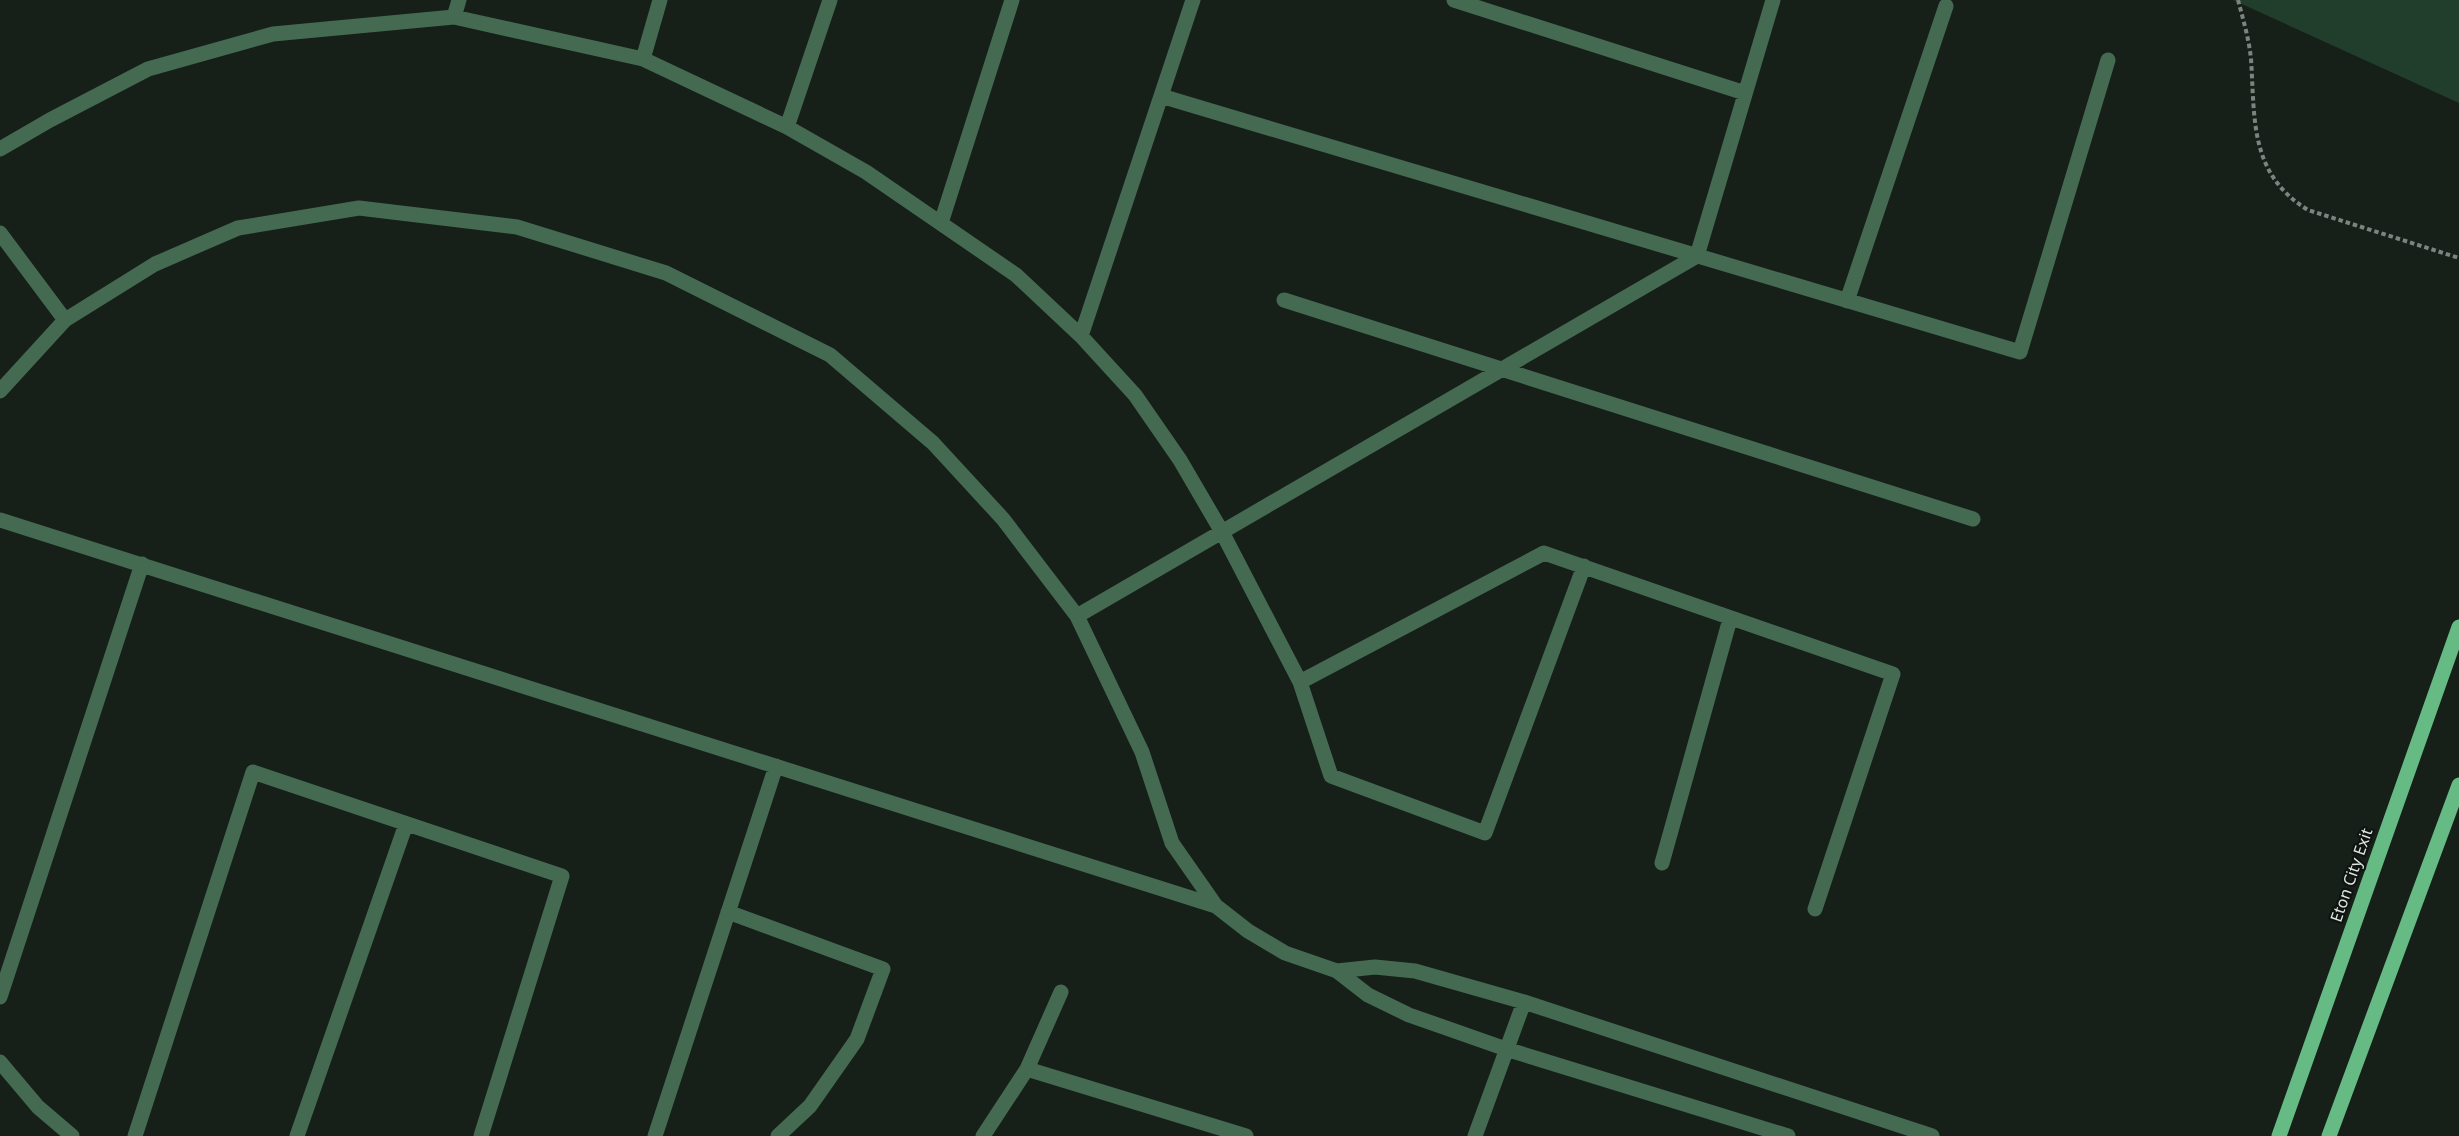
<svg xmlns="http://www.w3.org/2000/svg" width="2459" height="1136" viewBox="0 0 2459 1136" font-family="'Noto Sans',sans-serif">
	<rect width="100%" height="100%" fill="#171f19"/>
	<path fill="#213e2c" d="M2233 0H2459V103Z"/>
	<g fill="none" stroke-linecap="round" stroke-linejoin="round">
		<path stroke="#7d847f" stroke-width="4" stroke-dasharray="4.5 3" stroke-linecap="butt" d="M2238 0C2243 19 2249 39 2251 59 2255 119 2249 174 2308 210L2459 258"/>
		<path stroke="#446b51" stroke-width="15" d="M1454 0 1745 93
			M454 17 459 0
			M643 59 660 0
			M1161 96 2020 352 2108 60
			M787 127 830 0
			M0 149 50 120 148 69 273 34 454 17 643 59 787 127 866 172 1016 275 1081 336 1135 395 1180 460 1222 532 1300 682 1331 776 1485 833 1584 566
			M941 223 1012 0
			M0 233 65 320
			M1284 300 1973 519
			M1847 301 1946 6
			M1081 336 1193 0
			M0 391 65 320 155 264 238 228 359 208 517 227 666 273 830 355 933 443 1003 519 1077 616 1142 752 1172 843 1216 906 1248 931 1285 953 1337 971 1368 995 1409 1015 1506 1049 1788 1136
			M0 520 1216 906
			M1077 616 1697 256 1773 0
			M1300 682 1544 553 1893 674 1815 909
			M1662 863 1730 619
			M728 912 883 969 857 1039 810 1106 778 1136
			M1337 971 1375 967 1415 971 1524 1002 1932 1136
			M0 997 142 564
			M0 1062 38 1107 72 1136
			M1027 1069 1246 1136
			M135 1136 253 772 562 876 481 1136
			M297 1136 406 824
			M655 1136 776 766
			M983 1136 1027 1069 1061 992
			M1475 1136 1524 1002"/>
		<path stroke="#66bb85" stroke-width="15" d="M2279 1136 2459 627
			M2329 1136 2459 785"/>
	</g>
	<g text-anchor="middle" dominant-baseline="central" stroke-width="4.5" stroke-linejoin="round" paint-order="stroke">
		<g font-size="16" fill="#e1e6e2" stroke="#0e1510">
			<text transform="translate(2351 875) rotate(-71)">Eton City Exit</text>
		</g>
	</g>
</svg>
